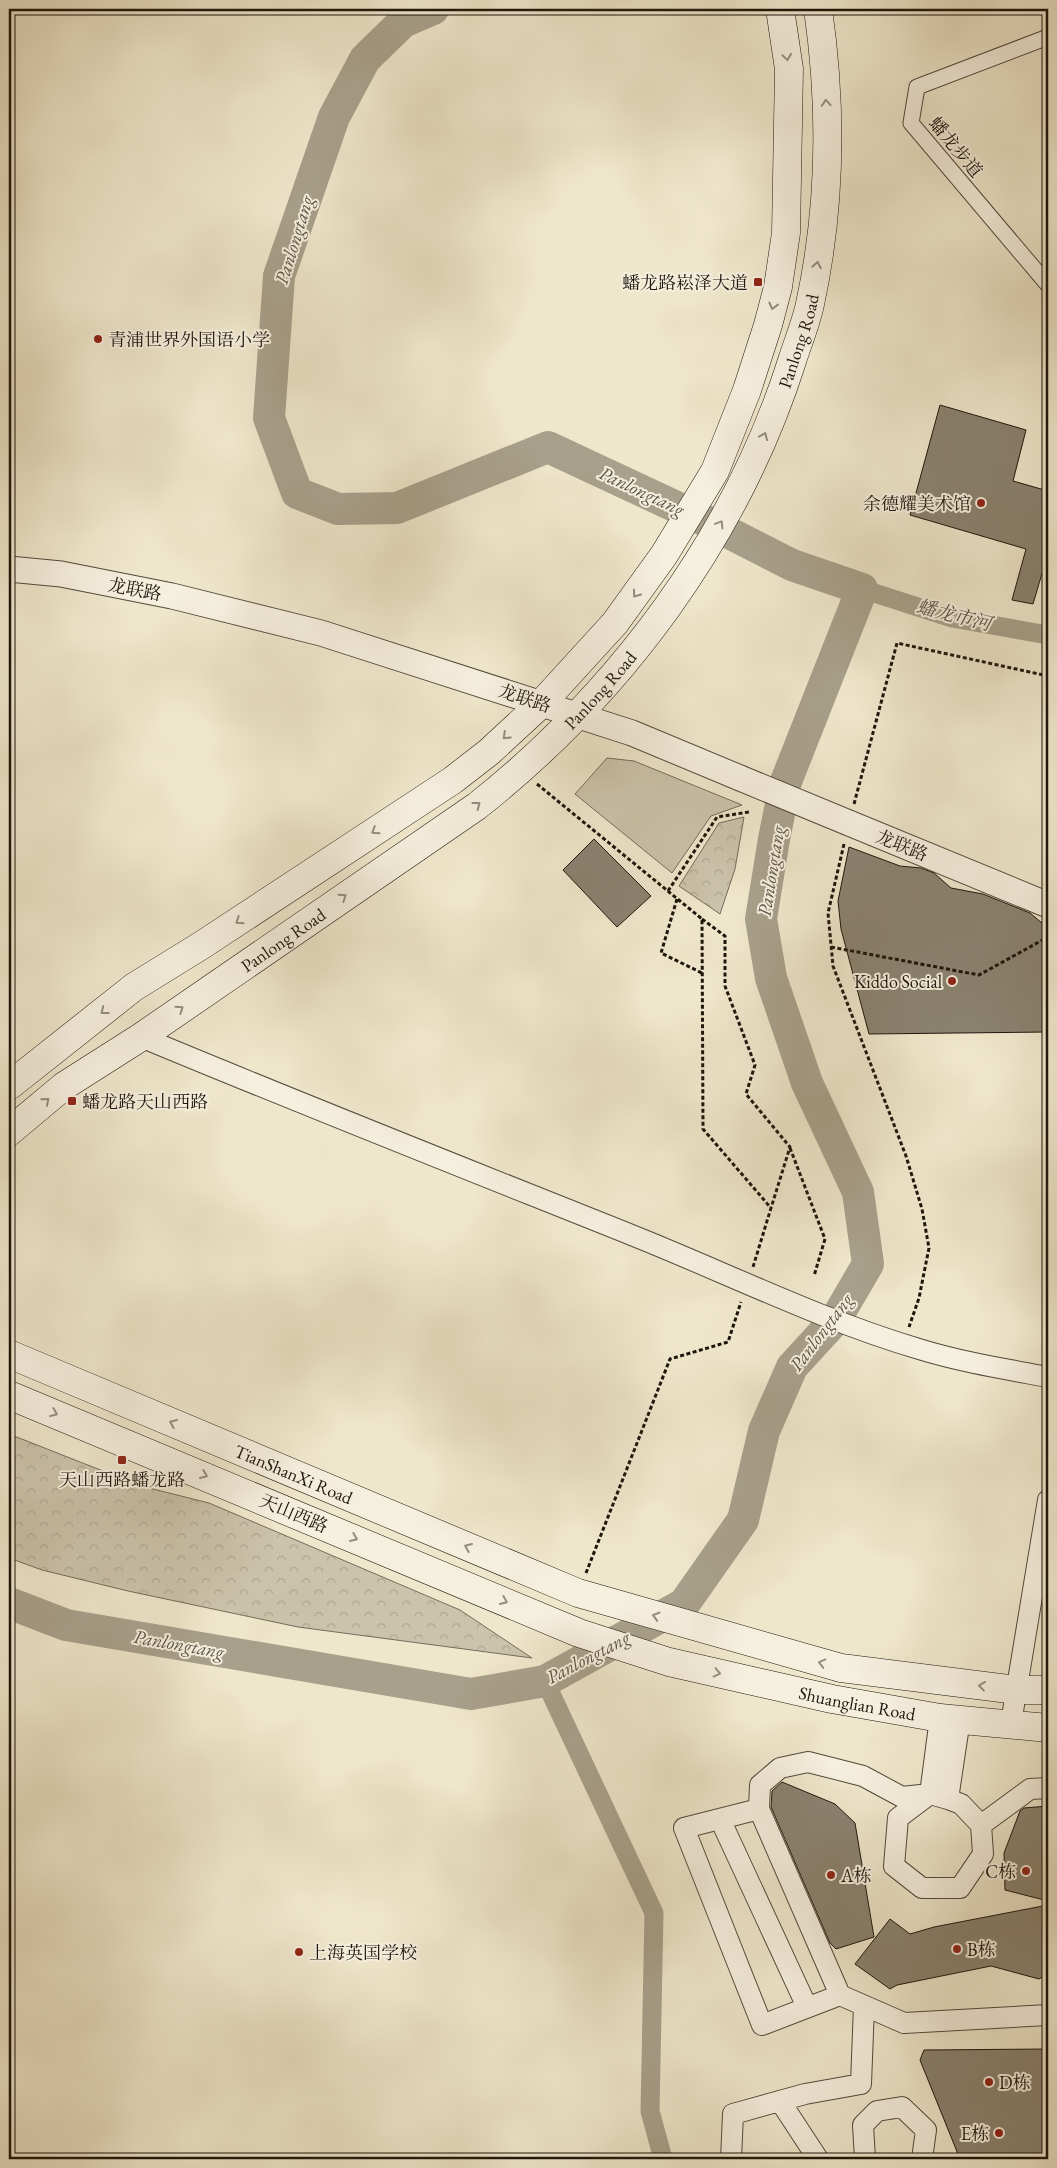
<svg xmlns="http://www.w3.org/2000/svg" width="1057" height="2168" viewBox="0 0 1057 2168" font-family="'EB Garamond','Noto Serif SC',serif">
	<defs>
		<pattern id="forest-crowns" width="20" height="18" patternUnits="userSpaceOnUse" patternTransform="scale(1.25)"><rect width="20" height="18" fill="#cbc3ab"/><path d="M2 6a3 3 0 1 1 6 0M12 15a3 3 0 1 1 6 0" fill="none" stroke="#aea792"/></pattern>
	</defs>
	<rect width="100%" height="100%" fill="#efe7cc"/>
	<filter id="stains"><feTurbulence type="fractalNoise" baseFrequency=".004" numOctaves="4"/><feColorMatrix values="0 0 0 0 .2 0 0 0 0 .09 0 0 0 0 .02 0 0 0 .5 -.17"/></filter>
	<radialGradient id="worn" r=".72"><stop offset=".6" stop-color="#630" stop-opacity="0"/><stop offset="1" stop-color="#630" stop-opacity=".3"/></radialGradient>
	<path fill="#cbc3ab" stroke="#746c5c" d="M607 758 634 761 742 805 711 816 672 873 575 794Z"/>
	<path fill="url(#forest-crowns)" stroke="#746c5c" d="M744 817 735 869 720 914 679 886 719 823Z
		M9 1434 141 1486 209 1503 460 1610 532 1658 298 1627 128 1591 42 1570 9 1558Z"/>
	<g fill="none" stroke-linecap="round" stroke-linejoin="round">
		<path stroke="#a8a08b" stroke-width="19" d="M862 589 952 618 1048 635
			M545 1681 654 1913 650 2111 663 2159"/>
		<path stroke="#a8a08b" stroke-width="32" d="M9 1603 66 1625 471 1694 545 1681 684 1604 743 1520 764 1431 792 1367 836 1319 868 1264 858 1192 807 1083 771 978 761 919 774 839 785 784 862 589 792 565 700 518 548 447 397 508 338 509 297 493 269 418 279 276 334 117 365 59 403 22 433 9"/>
	</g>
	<path fill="#8a8270" stroke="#1d150c" d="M940 405 1026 430 1013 481 1048 491V553L1033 604 1012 600 1026 549 910 515Z
		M594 839 651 896 617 927 563 870Z
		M849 847 900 866 921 868 934 873 951 888 983 894 1030 913 1048 928V1032L869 1034 841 929 838 901Z
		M782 1782 835 1804 855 1823 874 1937 836 1949 830 1943 771 1807 772 1791Z
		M1048 1806V1901L1005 1890 1004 1853 1020 1811 1024 1808Z
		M1048 1905V1968L1046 1975 1039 1979 991 1966 897 1985 890 1989 855 1964 890 1919 910 1934 934 1927Z
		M1048 2049V2159H960L920 2060 924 2050Z"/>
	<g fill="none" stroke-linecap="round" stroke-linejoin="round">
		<g stroke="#524a3c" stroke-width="17">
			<path id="pedestrian" d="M1048 37 917 87 911 123 1048 285"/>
		</g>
		<g stroke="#524a3c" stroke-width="22">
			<path id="minor" d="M141 1037C304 1105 469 1170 634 1236 729 1274 821 1320 919 1349 961 1362 1005 1369 1048 1377
				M940 1718 930 1794 898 1818 894 1866 922 1888H960L983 1854 981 1825 961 1804 948 1799 960 1719
				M1011 1723 1048 1500
				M948 1799 930 1794 902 1797 863 1776 808 1762 780 1768 760 1785 759 1809 840 1995 904 2023 1048 2015
				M759 1809 684 1828 762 2025 840 1995
				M720 1819 807 2007
				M981 1825 1030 1789 1048 1788
				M780 2101 818 2159
				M731 2159 733 2114 805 2094 861 2084 864 2006
				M865 2159 863 2125 877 2111 902 2107 926 2130 922 2159"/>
		</g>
		<g stroke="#524a3c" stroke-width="27">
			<path id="tertiary" d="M9 569 61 574 172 596 321 633 632 733 740 778
				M849 823 1048 905"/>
		</g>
		<g stroke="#1d150c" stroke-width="29">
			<g id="secondary">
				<path d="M9 1086 134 987 202 945 453 780 489 752 542 703 615 623 664 555 715 471 747 390 768 325 778 287 786 233 789 69 780 9"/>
				<path id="s1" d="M9 1132 64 1086 141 1037 477 806C621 692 736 537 792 361 798 342 806 323 810 304 831 207 832 107 818 9"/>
				<path id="s2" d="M9 1354 578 1593 841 1668 1017 1690H1048"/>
				<path id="s3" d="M9 1395 579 1633 669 1662 832 1699 940 1718 1048 1728"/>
			</g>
		</g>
		<path stroke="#1d150c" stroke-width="3" stroke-dasharray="4 2.5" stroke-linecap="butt" d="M537 784 702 919 703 1129 771 1208 753 1267
			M854 804 897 643 1048 676
			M844 844 828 913 833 966 906 1156 922 1209 929 1248 919 1298 909 1327
			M668 891 717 817 749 812
			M677 899 661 953 702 973
			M702 919 725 936V986L755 1065 746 1094 790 1147 771 1208
			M831 947 979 975 1048 937
			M790 1148 825 1239 814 1276
			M586 1573 670 1359 728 1342 741 1302"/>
		<use href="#pedestrian" stroke="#f5efde" stroke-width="15"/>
		<use href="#minor" stroke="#f5efde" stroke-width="20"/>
		<use href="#tertiary" stroke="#f5efde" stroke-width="25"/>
		<use href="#secondary" stroke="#f5efde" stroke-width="28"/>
		<g stroke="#524a3c" stroke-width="27" stroke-linecap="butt">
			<path id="tertiary-bridge" d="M740 778 849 823"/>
		</g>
		<use href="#tertiary-bridge" stroke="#f5efde" stroke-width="25"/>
	</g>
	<defs><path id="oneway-chevron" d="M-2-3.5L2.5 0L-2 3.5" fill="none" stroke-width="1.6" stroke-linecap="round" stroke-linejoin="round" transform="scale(1.25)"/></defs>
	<g stroke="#948d80">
		<use href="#oneway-chevron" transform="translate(787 57) rotate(82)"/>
		<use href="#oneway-chevron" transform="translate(826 103) rotate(-94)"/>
		<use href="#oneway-chevron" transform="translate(817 265) rotate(-80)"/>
		<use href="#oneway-chevron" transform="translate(773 306) rotate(104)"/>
		<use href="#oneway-chevron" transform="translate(764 436) rotate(-67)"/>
		<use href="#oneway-chevron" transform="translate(720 524) rotate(-59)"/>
		<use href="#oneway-chevron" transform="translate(636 594) rotate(126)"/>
		<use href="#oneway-chevron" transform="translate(506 736) rotate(137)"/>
		<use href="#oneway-chevron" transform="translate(477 805) rotate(-37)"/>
		<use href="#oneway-chevron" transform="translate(375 831) rotate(147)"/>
		<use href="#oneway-chevron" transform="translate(343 897) rotate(-34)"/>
		<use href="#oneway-chevron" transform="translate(239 921) rotate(147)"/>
		<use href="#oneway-chevron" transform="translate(180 1009) rotate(-34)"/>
		<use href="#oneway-chevron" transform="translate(104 1011) rotate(142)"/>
		<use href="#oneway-chevron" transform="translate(46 1101) rotate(-40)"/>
		<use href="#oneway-chevron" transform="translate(54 1413) rotate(22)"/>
		<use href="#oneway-chevron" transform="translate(173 1423) rotate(-157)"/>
		<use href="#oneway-chevron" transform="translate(204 1475) rotate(23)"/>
		<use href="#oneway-chevron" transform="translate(354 1538) rotate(23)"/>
		<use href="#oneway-chevron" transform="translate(468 1547) rotate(-157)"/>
		<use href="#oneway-chevron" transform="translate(504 1601) rotate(23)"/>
		<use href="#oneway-chevron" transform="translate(656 1616) rotate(-164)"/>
		<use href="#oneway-chevron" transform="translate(822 1663) rotate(-165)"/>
		<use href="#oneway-chevron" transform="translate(717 1673) rotate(13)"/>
		<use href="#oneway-chevron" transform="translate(982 1686) rotate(-173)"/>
	</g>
	<g fill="#8f2418" stroke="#f5efde" stroke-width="2">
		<rect x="753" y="277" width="10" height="10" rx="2.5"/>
		<circle cx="98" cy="339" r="5"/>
		<circle cx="981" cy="503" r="5"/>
		<circle cx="952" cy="981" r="5"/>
		<rect x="67" y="1096" width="10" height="10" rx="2.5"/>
		<rect x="117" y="1455" width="10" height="10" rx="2.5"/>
		<circle cx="1026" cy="1871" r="5"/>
		<circle cx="831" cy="1875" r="5"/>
		<circle cx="957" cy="1949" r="5"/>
		<circle cx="299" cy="1952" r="5"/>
		<circle cx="989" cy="2082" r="5"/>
		<circle cx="999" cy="2133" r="5"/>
	</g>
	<g text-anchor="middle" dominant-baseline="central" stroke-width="4" stroke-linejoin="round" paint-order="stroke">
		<g font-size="18" fill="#1d150c" stroke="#f5efde">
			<text transform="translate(956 147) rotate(50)">蟠龙步道</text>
			<text stroke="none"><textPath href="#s1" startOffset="1145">Panlong Road</textPath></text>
			<text transform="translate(135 589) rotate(11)">龙联路</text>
			<text stroke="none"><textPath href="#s1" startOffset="740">Panlong Road</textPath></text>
			<text transform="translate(525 698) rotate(18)">龙联路</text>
			<text transform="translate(902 845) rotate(22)">龙联路</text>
			<text stroke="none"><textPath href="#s1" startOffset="335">Panlong Road</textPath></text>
			<text stroke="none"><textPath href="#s2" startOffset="309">TianShanXi Road</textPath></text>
			<text transform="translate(294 1513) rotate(23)">天山西路</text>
			<text stroke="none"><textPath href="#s3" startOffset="905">Shuanglian Road</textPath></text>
		</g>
		<g font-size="18" fill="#1d150c" stroke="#f5efde" text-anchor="start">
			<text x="748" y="282" text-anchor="end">蟠龙路崧泽大道</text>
			<text x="108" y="339">青浦世界外国语小学</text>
			<text x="971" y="503" text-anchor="end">余德耀美术馆</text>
			<text x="942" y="981" text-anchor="end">Kiddo Social</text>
			<text x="82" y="1101">蟠龙路天山西路</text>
			<text x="122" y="1479" text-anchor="middle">天山西路蟠龙路</text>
			<text x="1016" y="1871" text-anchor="end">C栋</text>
			<text x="841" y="1875">A栋</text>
			<text x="967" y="1949">B栋</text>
			<text x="309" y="1952">上海英国学校</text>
			<text x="999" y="2082">D栋</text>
			<text x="989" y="2133" text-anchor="end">E栋</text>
		</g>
		<g font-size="19" font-style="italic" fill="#5c5445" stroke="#f5efde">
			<text transform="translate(294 240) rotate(-73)">Panlongtang</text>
			<text transform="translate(642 491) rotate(25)">Panlongtang</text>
			<text transform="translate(954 615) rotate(14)">蟠龙市河</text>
			<text transform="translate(771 871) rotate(-81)">Panlongtang</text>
			<text transform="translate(821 1332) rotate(-53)">Panlongtang</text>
			<text transform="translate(179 1644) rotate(10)">Panlongtang</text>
			<text transform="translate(588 1657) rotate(-28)">Panlongtang</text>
		</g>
	</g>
	<rect width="1057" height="2168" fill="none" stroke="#efe7cc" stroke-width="30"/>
	<rect x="10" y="10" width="1037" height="2148" fill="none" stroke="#1d150c" stroke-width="2.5"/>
	<rect x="15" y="15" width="1027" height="2138" fill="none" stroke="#1d150c"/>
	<rect width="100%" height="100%" filter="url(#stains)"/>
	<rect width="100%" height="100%" fill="url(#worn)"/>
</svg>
